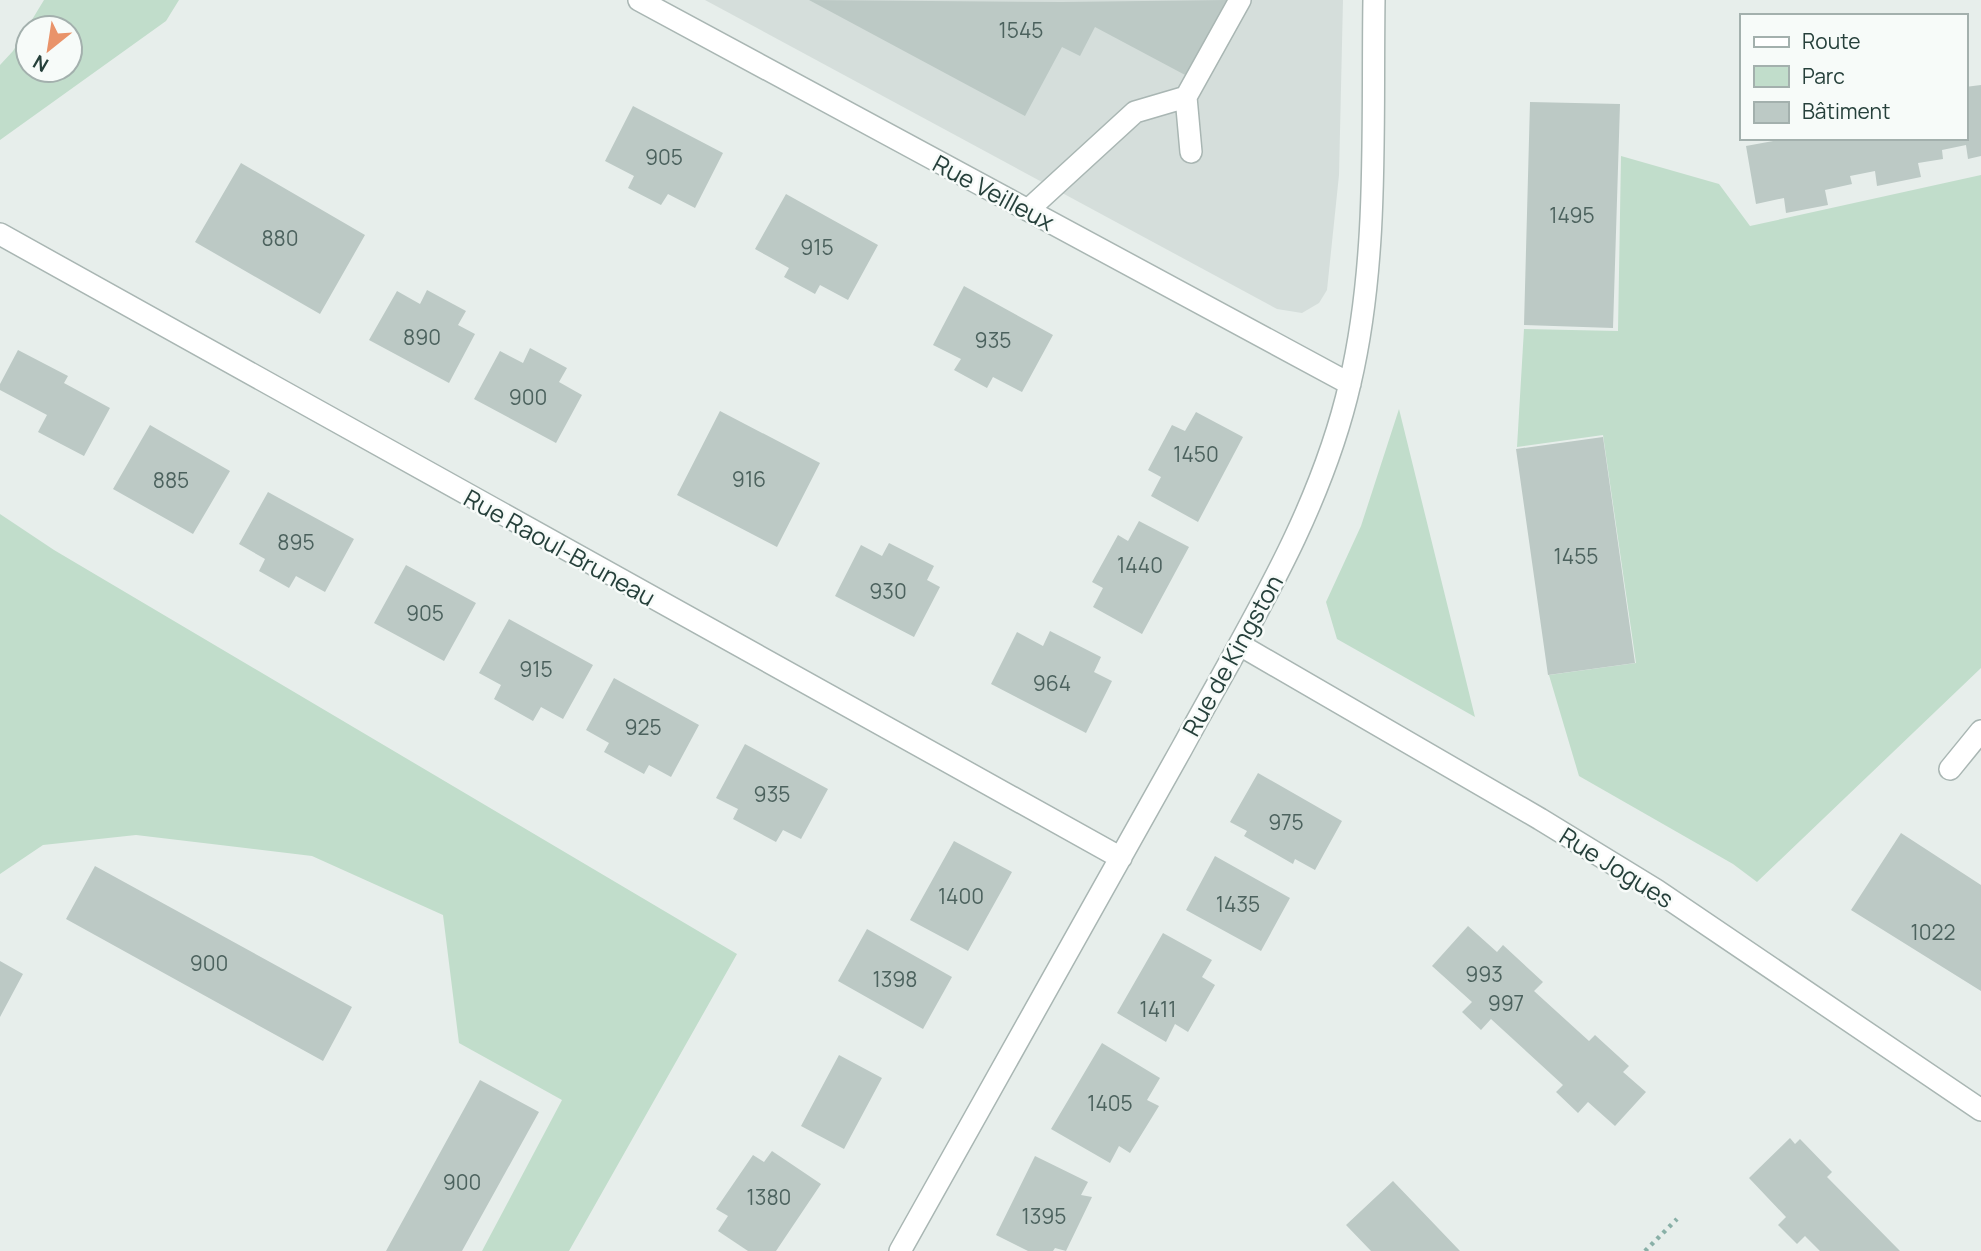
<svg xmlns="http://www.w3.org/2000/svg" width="1981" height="1251" viewBox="0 0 1981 1251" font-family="Manrope,sans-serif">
	<rect width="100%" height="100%" fill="#e7eeeb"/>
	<path fill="#d5dedb" d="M705 0H1343L1339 175 1327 290 1319 303 1302 313 1277 309Z"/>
	<path fill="#c1ddcb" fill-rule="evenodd" d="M44 0H179L166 21 0 140V65L13 51ZM70 28V70H28V28Z
		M1621 156 1719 184 1750 226 1981 175V668L1757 882 1733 864 1579 776 1549 675 1636 663 1603 435 1517 447 1524 329 1618 331Z
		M1399 409 1475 717 1337 639 1326 602 1361 526Z
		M0 514 54 550 737 954 569 1251H482L562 1100 459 1043 443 915 312 856 136 835 43 845 0 874Z"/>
	<path fill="#bcc9c5" d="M809 0 1062 2 1227 0 1187 76 1095 27 1080 56 1062 47 1025 116Z
		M1981 85V156L1968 159 1966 145 1942 150 1943 159 1918 163 1921 177 1877 186 1875 171 1850 176 1852 184 1825 190 1828 205 1786 213 1784 198 1756 204 1746 146 1789 138H1965V87Z
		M1530 102 1620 104 1613 328 1524 325Z
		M633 106 723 153 695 208 668 194 661 205 628 188 634 176 605 161Z
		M241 163 365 235 320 314 195 242Z
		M786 194 878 245 848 300 820 285 815 294 784 277 789 268 755 249Z
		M964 286 1053 335 1022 392 993 377 987 388 954 370 961 359 933 345Z
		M427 290 466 311 458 325 475 334 449 383 369 340 397 291 420 304Z
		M530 348 567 368 559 382 582 395 556 443 474 399 500 351 523 363Z
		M18 350 68 376 64 383 110 408 84 456 38 432 47 415 0 390V384Z
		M720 411 820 463 777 547 677 495Z
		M1196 412 1243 437 1198 522 1151 496 1161 477 1148 470 1172 425 1185 431Z
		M150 425 230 471 193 534 113 489Z
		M1603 437 1635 663 1548 675 1516 449Z
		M268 492 354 539 325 592 296 576 289 588 259 571 265 559 239 544Z
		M1139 521 1189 547 1142 634 1093 607 1103 588 1092 582 1118 535 1128 541Z
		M889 543 934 566 927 580 940 587 914 637 835 596 861 545 882 556Z
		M406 565 476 603 444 661 374 623Z
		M509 619 593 665 563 719 541 707 533 721 494 699 501 685 479 673Z
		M1050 631 1101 657 1094 672 1112 681 1086 733 991 684 1017 632 1043 646Z
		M614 678 699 725 671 777 649 765 644 774 604 752 609 743 586 730Z
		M745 744 828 789 801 839 783 830 776 842 733 819 738 809 716 798Z
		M1258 773 1342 821 1315 870 1295 859 1293 864 1244 836 1247 831 1230 822Z
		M1901 833 1981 885V991L1851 910Z
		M954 841 1012 872 968 951 910 920Z
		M1215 856 1290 898 1261 951 1186 910Z
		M95 866 352 1007 323 1061 66 919Z
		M1468 926 1497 952 1503 945 1543 982 1534 991 1589 1041 1595 1035 1629 1066 1623 1072 1646 1092 1615 1126 1588 1102 1578 1113 1556 1092 1563 1085 1491 1019 1481 1030 1462 1012 1472 1002 1432 966Z
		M867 929 952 977 923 1029 838 981Z
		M1163 933 1212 960 1202 977 1215 985 1188 1032 1175 1024 1166 1042 1117 1013Z
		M0 961 23 974 0 1017Z
		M1102 1043 1160 1078 1147 1100 1159 1106 1130 1153 1119 1146 1110 1163 1051 1129Z
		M839 1055 882 1078 844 1149 801 1126Z
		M480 1080 539 1112 462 1251H386Z
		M1790 1138 1795 1144 1800 1139 1832 1172 1827 1177 1900 1251H1820L1805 1236 1797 1244 1778 1225 1786 1217 1749 1178Z
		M772 1151 821 1184 776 1251H748L718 1231 728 1216 716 1209 753 1155 764 1162Z
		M1035 1156 1088 1182 1081 1195 1092 1197 1066 1251 1055 1248 1053 1251H1028L996 1235Z
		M1393 1181 1460 1251H1371L1346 1225Z"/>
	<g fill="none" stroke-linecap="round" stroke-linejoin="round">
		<g stroke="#a9b6b3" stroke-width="24">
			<path id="lane" d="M1191 152 1186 97 1240 0
				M1028 210 1135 112 1186 97
				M1950 769 1981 731"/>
		</g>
		<g stroke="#a9b6b3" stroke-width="24">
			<path id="street" d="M639 0 1350 384
				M0 234 1121 858
				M1240 645 1540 819 1656 890 1981 1110
				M900 1251C994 1084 1089 917 1182 748 1246 630 1320 515 1350 383 1379 259 1372 127 1374 0"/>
		</g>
		<path stroke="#89b0a7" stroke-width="4.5" stroke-dasharray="3.5 5" stroke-linecap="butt" d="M1645 1251 1677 1219"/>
		<use href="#lane" stroke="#fff" stroke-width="21"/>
		<use href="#street" stroke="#fff" stroke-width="21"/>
	</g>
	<g text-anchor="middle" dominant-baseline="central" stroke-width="5" stroke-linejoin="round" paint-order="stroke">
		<g font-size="21" fill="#4c625e">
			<text x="1021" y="30">1545</text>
			<text x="664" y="157">905</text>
			<text x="1572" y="215">1495</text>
			<text x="280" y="238">880</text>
			<text x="817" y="247">915</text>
			<text x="422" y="337">890</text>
			<text x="993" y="340">935</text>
			<text x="528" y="397">900</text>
			<text x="1196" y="454">1450</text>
			<text x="749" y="479">916</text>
			<text x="171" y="480">885</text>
			<text x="296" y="542">895</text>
			<text x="1576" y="556">1455</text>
			<text x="1140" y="565">1440</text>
			<text x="888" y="591">930</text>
			<text x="425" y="613">905</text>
			<text x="536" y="669">915</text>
			<text x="1052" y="683">964</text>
			<text x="643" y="727">925</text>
			<text x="772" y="794">935</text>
			<text x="1286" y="822">975</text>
			<text x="961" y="896">1400</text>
			<text x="1238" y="904">1435</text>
			<text x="1933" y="932">1022</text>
			<text x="209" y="963">900</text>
			<text x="1484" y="974">993</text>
			<text x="895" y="979">1398</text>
			<text x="1506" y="1003">997</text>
			<text x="1158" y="1009">1411</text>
			<text x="1110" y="1103">1405</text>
			<text x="462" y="1182">900</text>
			<text x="769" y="1197">1380</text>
			<text x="1044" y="1216">1395</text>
		</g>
		<g font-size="24" fill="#26403b" stroke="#f7fbf9">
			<text transform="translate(994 192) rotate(28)">Rue Veilleux</text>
			<text transform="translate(560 547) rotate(29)">Rue Raoul-Bruneau</text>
			<text transform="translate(1232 655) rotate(-61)">Rue de Kingston</text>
			<text transform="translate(1617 867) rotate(32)">Rue Jogues</text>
		</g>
	</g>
	<rect x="1740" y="14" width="228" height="126" fill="#f7fbf9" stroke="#a3b0ad" stroke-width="2"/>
	<rect x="1754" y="37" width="35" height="10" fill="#ffffff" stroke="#a3b0ad" stroke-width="2"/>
	<text x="1802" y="49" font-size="21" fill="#26403b">Route</text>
	<rect x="1754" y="66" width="35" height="21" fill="#c1ddcb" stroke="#a3b0ad" stroke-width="2"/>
	<text x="1802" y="84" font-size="21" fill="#26403b">Parc</text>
	<rect x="1754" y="102" width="35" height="21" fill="#bcc9c5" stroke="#a3b0ad" stroke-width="2"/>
	<text x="1802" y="119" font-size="21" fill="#26403b">Bâtiment</text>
	<g transform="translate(49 49) rotate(210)"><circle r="33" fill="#f7fbf9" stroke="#a3b0ad" stroke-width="2"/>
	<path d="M0-5L12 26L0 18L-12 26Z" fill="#e9936a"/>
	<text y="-10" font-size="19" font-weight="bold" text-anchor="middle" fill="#26403b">N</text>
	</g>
</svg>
